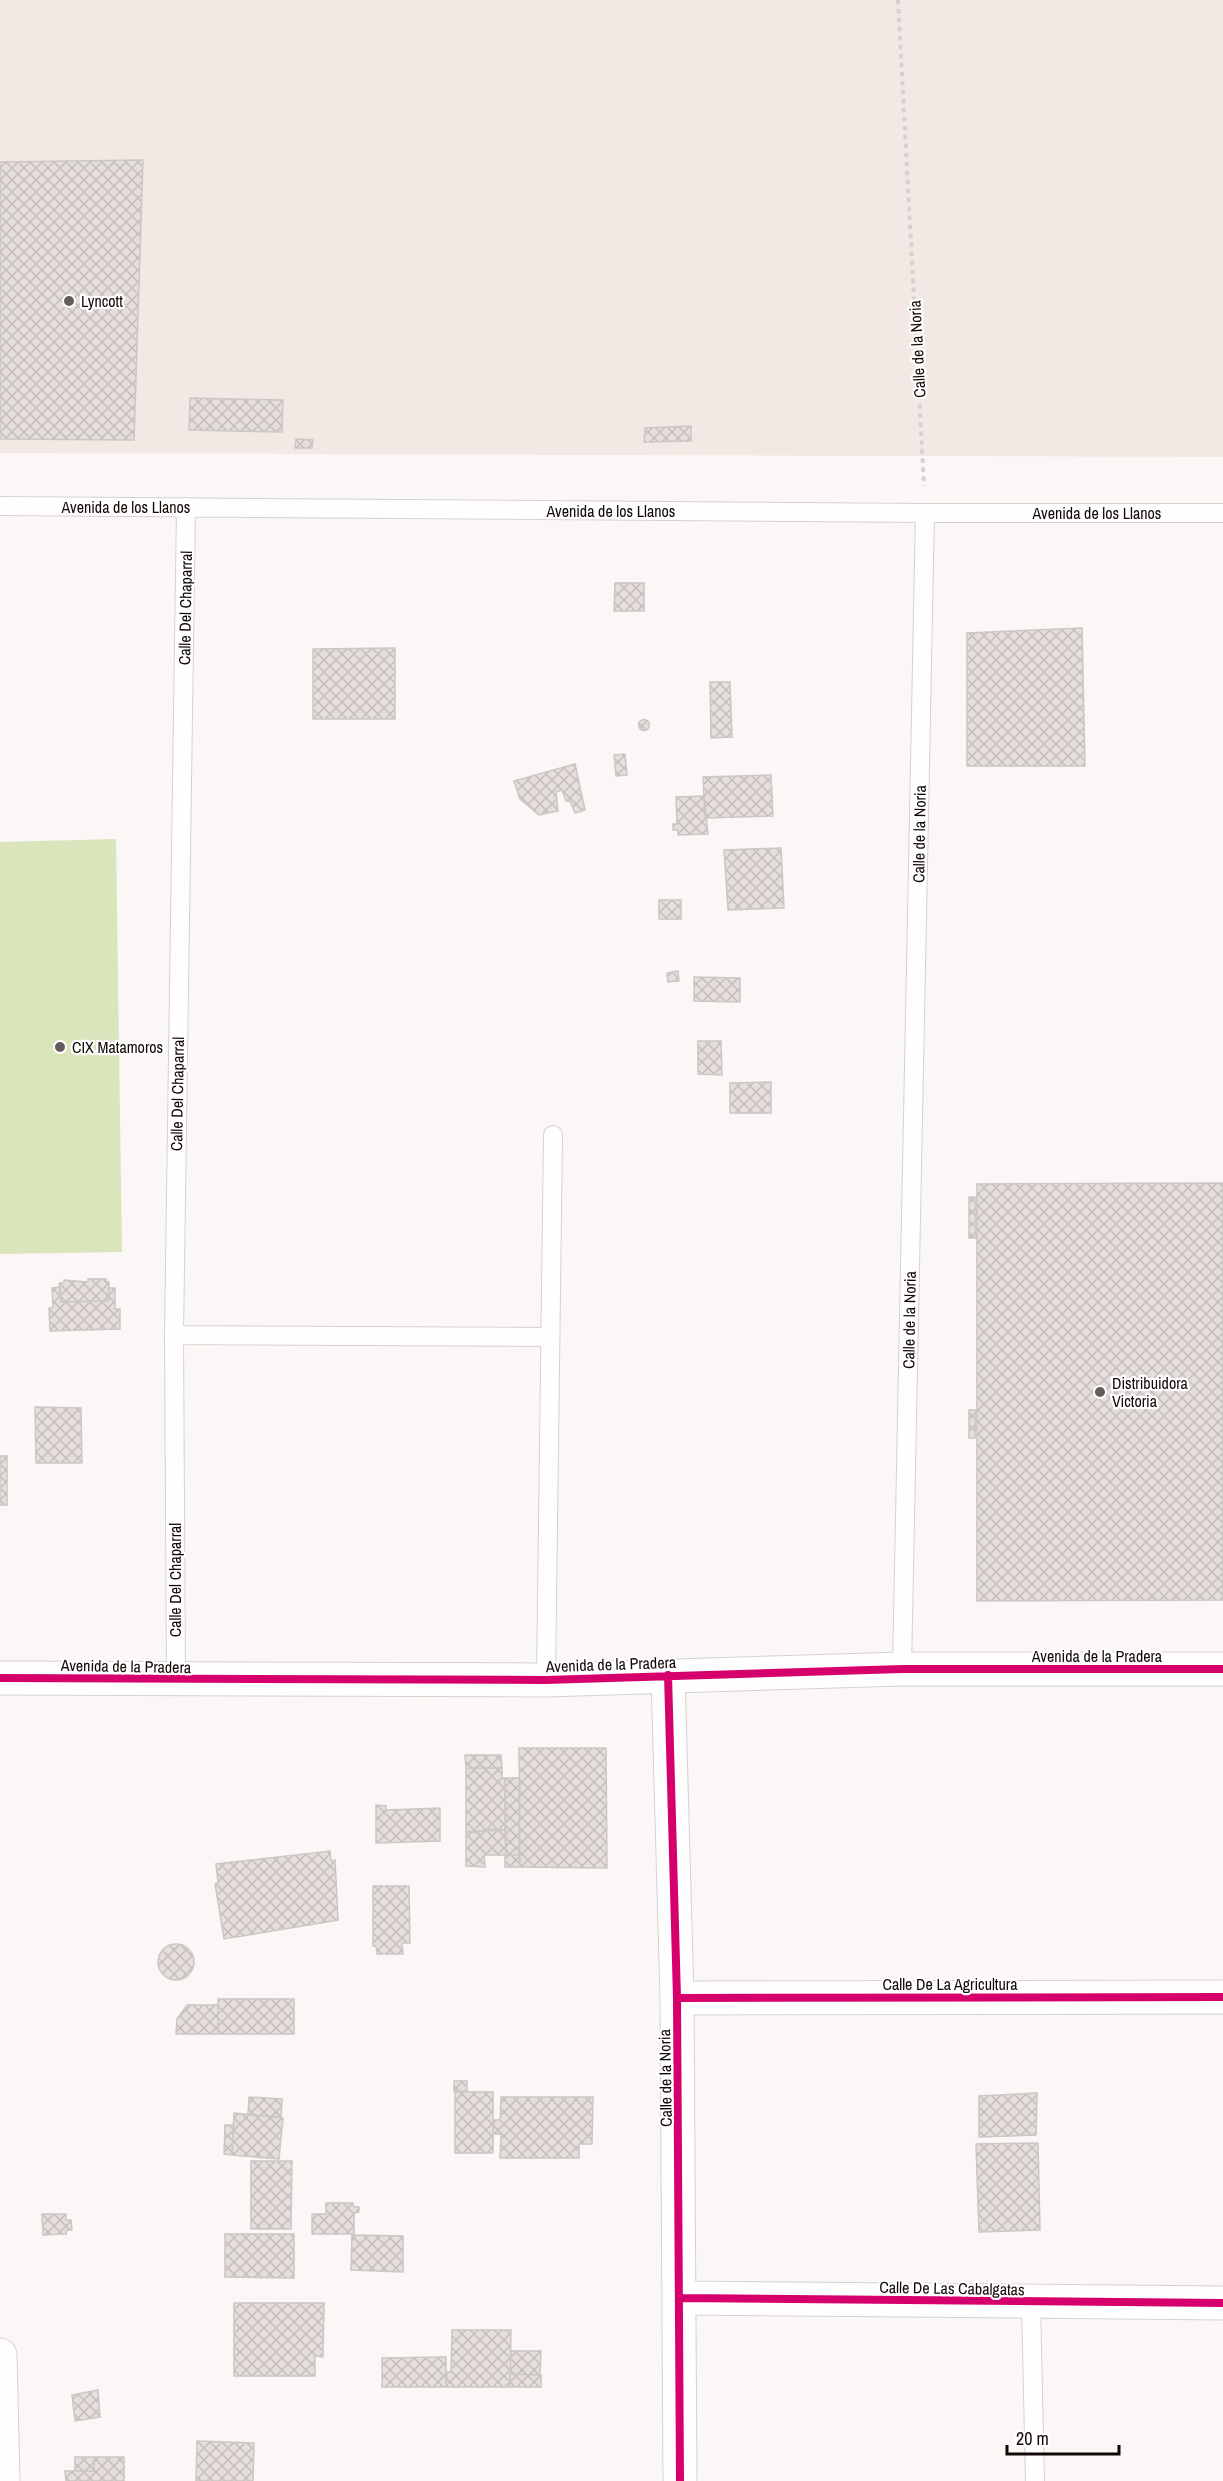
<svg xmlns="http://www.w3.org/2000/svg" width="1223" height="2481" viewBox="0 0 1223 2481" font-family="'Archivo Narrow',sans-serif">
	<defs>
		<pattern id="building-cross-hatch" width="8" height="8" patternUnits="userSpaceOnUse" patternTransform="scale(1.5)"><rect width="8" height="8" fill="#e5dedd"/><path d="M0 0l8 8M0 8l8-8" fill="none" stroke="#c3bdbc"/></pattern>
	</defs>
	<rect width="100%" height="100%" fill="#faf7f6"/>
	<path fill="#f2e9e4" d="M0 0H1223V457L0 453Z"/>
	<path fill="#dbe5bc" d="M116 839 122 1252 0 1254V842Z"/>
	<path fill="url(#building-cross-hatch)" stroke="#ccc6c5" stroke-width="1.5" d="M143 160 134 440 0 439V162Z
		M190 398 283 400 282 432 189 430Z
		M691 426V441L644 442 645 428Z
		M296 439 313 440 312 448H295Z
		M615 583H644V611H614Z
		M1082 628 1085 766H967V633Z
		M395 648V719H313V649Z
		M710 682H730L732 737 711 738Z
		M638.5 725a5.5 5.5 0 1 1 11 0a5.5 5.5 0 1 1-11 0Z
		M625 754 627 775 616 776 614 755Z
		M575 764 585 810 575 813 570 801H566L562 790 556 792 558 811 539 815 520 799 514 781Z
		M771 775 773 816 705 818 703 777Z
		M704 796 708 834 678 835V830H673V824H677L676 797Z
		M781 848 784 908 728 910 724 850Z
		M659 900H681V919H659Z
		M678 971 679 981 668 982 667 973Z
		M694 977 740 978V1002L694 1001Z
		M698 1041H721L722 1075 698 1074Z
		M771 1082V1113H730V1083Z
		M1223 1183V1600L977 1601V1184Z
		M969 1197H976V1238H969Z
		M88 1279H106V1282H109L108 1301 61 1302 59 1283H64V1280L88 1282Z
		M60 1287 61 1302 108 1301 109 1288H115V1309H120V1329L50 1331 49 1308H53L52 1288Z
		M35 1407 81 1408 82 1463H36Z
		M969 1410H976L975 1438H969Z
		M0 1456H7V1505H0Z
		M519 1748H606L607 1868 520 1867Z
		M465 1755H501L502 1768H466Z
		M466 1768H502V1778H505V1830L466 1832Z
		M505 1778H520L519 1855H506Z
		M376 1805 386 1806V1810L440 1808V1841L376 1843Z
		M484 1829 505 1830 506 1855H484L485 1867 466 1866V1832L484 1833Z
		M330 1851 331 1861 335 1860 338 1920 224 1939 215 1884 218 1883 216 1864Z
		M505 1855H519L520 1867H505Z
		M373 1886H409L410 1943H402L403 1954H377L376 1946H373Z
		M158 1962a18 18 0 1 1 36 0a18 18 0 1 1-36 0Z
		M218 1999H294V2034H218Z
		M187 2005H218V2034H176L177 2019Z
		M454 2081H467V2091H454Z
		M455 2092H493V2153H455Z
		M1037 2093 1036 2135 979 2137V2096Z
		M249 2097 282 2099 281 2117 248 2115Z
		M501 2097H593L592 2144H579V2158H500L501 2134H493L494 2120H500Z
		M234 2113 283 2118 279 2159 232 2155Z
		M225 2125H234L232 2155 224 2154Z
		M1038 2143 1040 2230 979 2232 976 2144Z
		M251 2161H292L291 2229H251Z
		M326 2203H353L354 2207H359V2212L354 2213V2234H312V2214H326Z
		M42 2214H66V2220H71L72 2230H67L66 2234 43 2235Z
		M225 2234H294V2278L225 2277Z
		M352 2235 403 2236V2272L351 2270Z
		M234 2303H324L323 2357 315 2356V2376H234Z
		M452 2330H511L510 2387H446L447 2372H451Z
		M511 2351H541L540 2375 510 2374Z
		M446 2357V2387H382V2358Z
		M510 2374 541 2375V2387H510Z
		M98 2390 100 2417 75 2421 72 2395Z
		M197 2441 254 2443 253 2481H196Z
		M75 2457H94V2471H75Z
		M94 2457H124V2481H66L65 2471H94Z"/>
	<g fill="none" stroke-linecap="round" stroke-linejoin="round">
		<g stroke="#d7d1ce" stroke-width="20">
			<path id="service" d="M0 506 925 513H1223
				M174 1335 550 1337
				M902 1669 925 513
				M176 1680 174 1335 186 507
				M546 1680 553 1135
				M1031 2302 1035 2481"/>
		</g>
		<g stroke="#d7d1ce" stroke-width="35">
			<path id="minor" d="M668 1675 677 1998 680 2481
				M0 1678 546 1680 902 1669H1223
				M677 1998 1223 1997
				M680 2298 1223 2303
				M0 2355 3 2481"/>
		</g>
		<path stroke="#d5d3d2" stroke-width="4" stroke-dasharray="4.5 4.5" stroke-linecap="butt" d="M898 0 924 486"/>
		<use href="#service" stroke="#fefefe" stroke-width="18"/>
		<use href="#minor" stroke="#fefefe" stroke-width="33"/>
		<g stroke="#fff" stroke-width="11">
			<path id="cycleway" d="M668 1675 677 1998 680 2481
				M0 1678 546 1680 902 1669H1223
				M677 1998 1223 1997
				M680 2298 1223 2303"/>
		</g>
		<use href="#cycleway" stroke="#d6006c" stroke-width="8"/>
	</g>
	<g fill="#635c5a" stroke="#fff" stroke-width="2">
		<circle cx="69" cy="301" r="6"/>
		<circle cx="60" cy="1047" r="6"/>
		<circle cx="1100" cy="1392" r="6"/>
	</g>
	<g text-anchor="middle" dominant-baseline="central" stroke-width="4.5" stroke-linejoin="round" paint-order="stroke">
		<g font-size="16" fill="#120906" stroke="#fff" text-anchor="start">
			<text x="81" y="301">Lyncott</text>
			<text x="72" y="1047">CIX Matamoros</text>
			<text x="1112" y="1383">Distribuidora<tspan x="1112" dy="18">Victoria</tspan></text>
		</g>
		<g font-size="16" fill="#120906" stroke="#fff">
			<text transform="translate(917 349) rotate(-93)">Calle de la Noria</text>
			<text x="126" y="507">Avenida de los Llanos</text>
			<text x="611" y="511">Avenida de los Llanos</text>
			<text x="1097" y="513">Avenida de los Llanos</text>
			<text transform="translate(185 608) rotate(-89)">Calle Del Chaparral</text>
			<text transform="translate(919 834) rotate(-89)">Calle de la Noria</text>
			<text transform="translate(177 1094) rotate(-89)">Calle Del Chaparral</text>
			<text transform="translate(909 1320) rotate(-89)">Calle de la Noria</text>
			<text transform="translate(175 1580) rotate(-90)">Calle Del Chaparral</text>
			<text x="1097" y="1656">Avenida de la Pradera</text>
			<text transform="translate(611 1664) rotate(-2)">Avenida de la Pradera</text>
			<text transform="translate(126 1666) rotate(1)">Avenida de la Pradera</text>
			<text x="950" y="1984">Calle De La Agricultura</text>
			<text transform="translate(665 2078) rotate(-91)">Calle de la Noria</text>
			<text transform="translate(952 2288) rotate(1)">Calle De Las Cabalgatas</text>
		</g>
	</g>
	<path d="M1007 2445v9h112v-9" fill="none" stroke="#120906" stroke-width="3"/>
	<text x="1016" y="2445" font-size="18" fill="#120906" stroke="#ffffff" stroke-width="4.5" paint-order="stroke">20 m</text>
</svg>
